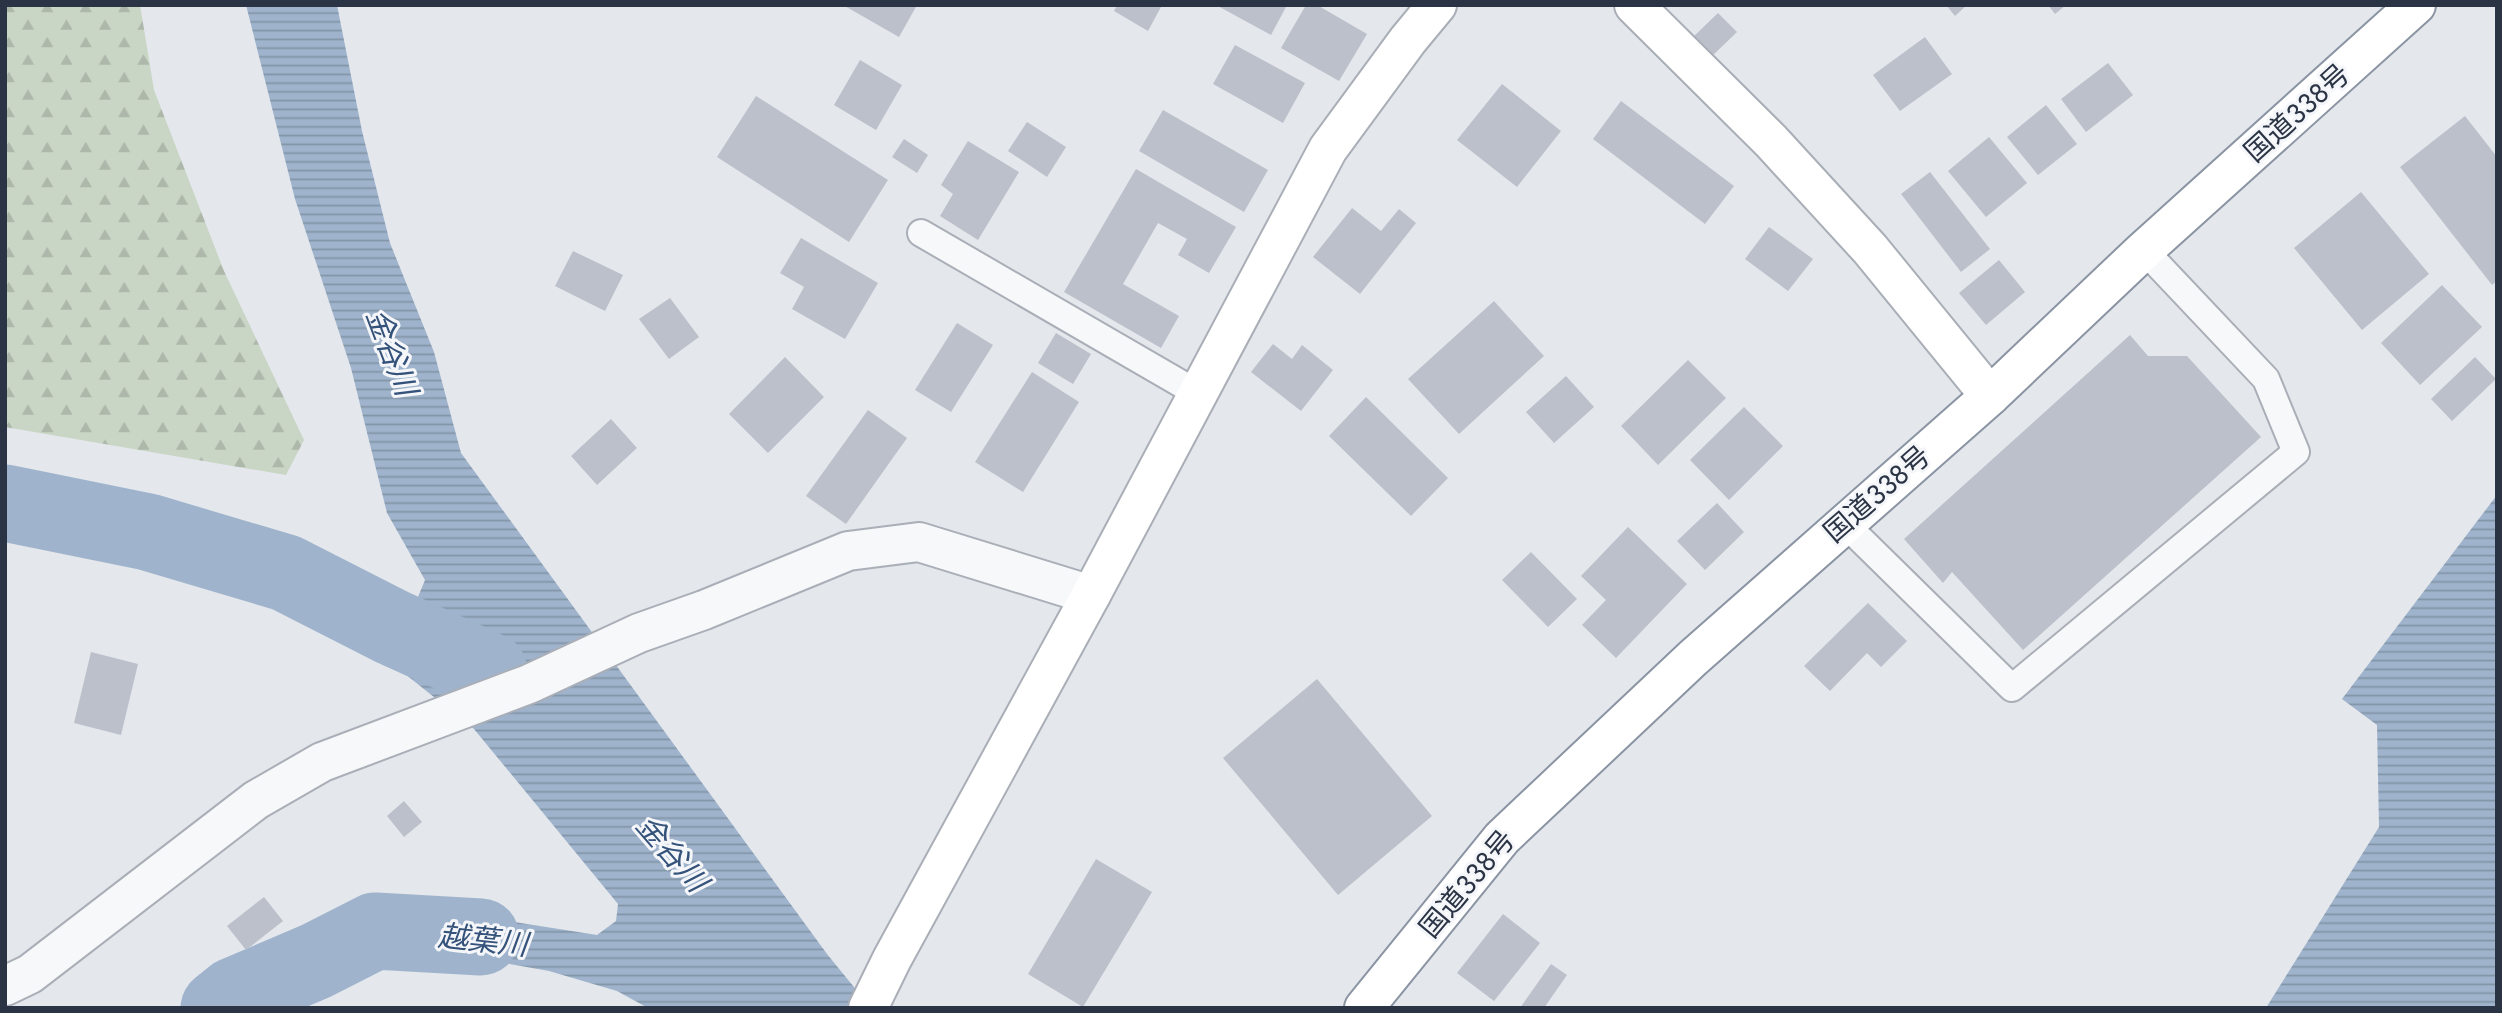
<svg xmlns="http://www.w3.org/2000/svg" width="2502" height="1013" viewBox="0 0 2502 1013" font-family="Jost,'Noto Sans JP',sans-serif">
	<defs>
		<pattern id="forest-firs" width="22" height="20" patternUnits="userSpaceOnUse" patternTransform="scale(1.75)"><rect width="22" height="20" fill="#c9d6c5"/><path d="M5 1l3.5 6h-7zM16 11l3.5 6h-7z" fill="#adb8ab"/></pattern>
		<pattern id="water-rules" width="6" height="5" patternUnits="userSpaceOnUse" patternTransform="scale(1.75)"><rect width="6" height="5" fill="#9fb4cc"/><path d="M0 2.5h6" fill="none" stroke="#8293a7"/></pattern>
	</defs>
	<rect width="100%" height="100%" fill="#e4e7ec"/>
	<path fill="url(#forest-firs)" d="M5 5H140L154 90 224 271 304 440 286 475 5 427Z"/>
	<path fill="url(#water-rules)" d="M246 5H337L362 131 390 243 434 352 461 453 827 954 871 1008H648L617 991 549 971 492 961 446 957 397 948 375 931 423 912 482 917 597 935 616 921 618 904 474 729 375 650 392 627 413 609 425 580 387 513 351 368 295 199Z
		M2497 495V1008H2266L2379 827 2377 725 2342 699Z"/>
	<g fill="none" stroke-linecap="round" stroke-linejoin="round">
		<path stroke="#9fb4cc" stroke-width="77" d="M5 503 148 532 286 573 392 627 489 671
			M219 1008 234 996 316 961 375 931 481 937"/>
	</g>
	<path fill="#bbc0ca" d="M843 5H917L899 37Z
		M1117 5H1162L1148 31 1114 11Z
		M1216 5H1287L1271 35Z
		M1306 5H1317L1367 34 1339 81 1281 48Z
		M1946 5H1967L1955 16Z
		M2048 5H2066L2055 14Z
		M1718 13 1737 32 1709 59 1690 40Z
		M1925 37 1952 74 1900 111 1873 75Z
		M1235 45 1305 83 1283 123 1213 84Z
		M860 60 902 85 876 130 834 105Z
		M2108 63 2133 95 2086 132 2061 99Z
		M1502 84 1561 131 1517 187 1457 140Z
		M756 96 888 180 849 242 717 157Z
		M1621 101 1734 186 1705 224 1593 139Z
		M2046 105 2077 144 2038 175 2007 137Z
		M1163 110 1268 170 1244 212 1139 151Z
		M2465 116 2497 157V281L2492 285 2400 167Z
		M1027 122 1066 147 1047 177 1008 151Z
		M1989 137 2027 183 1986 217 1948 171Z
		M904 139 928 155 917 173 892 157Z
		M968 141 1019 172 978 240 940 216 953 194 941 185Z
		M1136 169 1236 227 1209 273 1178 255 1187 239 1158 223 1123 284 1179 316 1161 348 1064 292Z
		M1930 172 1990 249 1961 272 1901 194Z
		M2361 192 2429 274 2362 330 2294 248Z
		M1352 208 1381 231 1399 209 1416 223 1360 294 1313 257Z
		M1769 227 1813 259 1788 291 1745 259Z
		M801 238 878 283 845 339 792 309 804 287 780 273Z
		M573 251 623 275 605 311 555 286Z
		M1999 260 2025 292 1986 325 1959 293Z
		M2442 285 2482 327 2420 385 2381 343Z
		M670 298 699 337 669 359 639 319Z
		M1494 301 1544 356 1459 434 1408 379Z
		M957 323 993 345 951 412 915 390Z
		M1056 333 1091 354 1073 384 1038 363Z
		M2130 335 2148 356H2187L2261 437 2023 650 1952 572 1943 583 1904 539Z
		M1273 344 1292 359 1302 345 1333 370 1301 411 1251 372Z
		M785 357 824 397 768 453 729 414Z
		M2475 357 2496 379 2452 421 2431 399Z
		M1688 360 1726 398 1658 465 1621 426Z
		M1032 372 1079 402 1023 492 975 462Z
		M1566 376 1594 407 1554 443 1526 412Z
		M1366 397 1448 478 1411 516 1329 436Z
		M1744 407 1783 446 1729 500 1690 460Z
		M868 410 907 438 846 524 806 496Z
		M611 419 637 448 597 485 571 456Z
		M1717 503 1744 532 1705 570 1677 541Z
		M1628 527 1687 584 1616 658 1582 625 1606 600 1581 576Z
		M1531 552 1577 599 1548 627 1502 580Z
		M1868 603 1907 641 1881 667 1867 653 1830 691 1804 666Z
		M91 652 138 664 121 735 74 723Z
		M1317 679 1432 816 1338 895 1223 758Z
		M404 801 422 822 404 837 387 816Z
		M1096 859 1152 892 1083 1007 1028 974Z
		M264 897 283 921 246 950 227 926Z
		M1503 914 1540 943 1494 1001 1457 973Z
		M1551 964 1567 975 1544 1008H1520Z"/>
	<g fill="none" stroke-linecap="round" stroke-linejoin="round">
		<g stroke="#a9aeb7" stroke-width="30">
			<path id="lane" d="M921 233 1197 393
				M1844 523 2012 688 2296 452 2266 379 2144 250"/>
		</g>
		<g stroke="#a9aeb7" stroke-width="42">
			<path id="street" d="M5 986 30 974 256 800 322 762 529 684 639 633 704 610 848 551 919 542 1091 595"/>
		</g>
		<g stroke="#a9aeb7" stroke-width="42">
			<path id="secondary" d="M1634 5 1771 141 1870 249 1990 396
				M868 1008 892 959 1091 595 1328 149 1408 40 1437 5"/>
		</g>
		<g stroke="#8b94a3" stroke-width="42">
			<path id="highway" d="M1364 1008 1502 838 1693 658 1990 396 2144 250 2416 5"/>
		</g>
		<use href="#lane" stroke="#f7f8fa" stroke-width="26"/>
		<use href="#street" stroke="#f7f8fa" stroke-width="38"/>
		<use href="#secondary" stroke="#fff" stroke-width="38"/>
		<use href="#highway" stroke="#fff" stroke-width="38"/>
	</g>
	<g text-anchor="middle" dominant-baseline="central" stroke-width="6" stroke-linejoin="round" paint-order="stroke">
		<g font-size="28" fill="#2b3445" stroke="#f4f6f9">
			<text transform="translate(2297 113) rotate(-42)">国道338号</text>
			<text transform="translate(1877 494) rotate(-41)">国道338号</text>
			<text transform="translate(1467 884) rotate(-50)">国道338号</text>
		</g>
		<g font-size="30" font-style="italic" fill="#34527a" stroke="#f4f6f9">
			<text transform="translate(392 352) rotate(69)">金谷川</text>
			<text transform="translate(672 853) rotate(49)">金谷川</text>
			<text transform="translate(483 940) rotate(6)">越葉川</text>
		</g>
	</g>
	<rect width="2502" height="1013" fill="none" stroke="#2b3445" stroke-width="14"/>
</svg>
